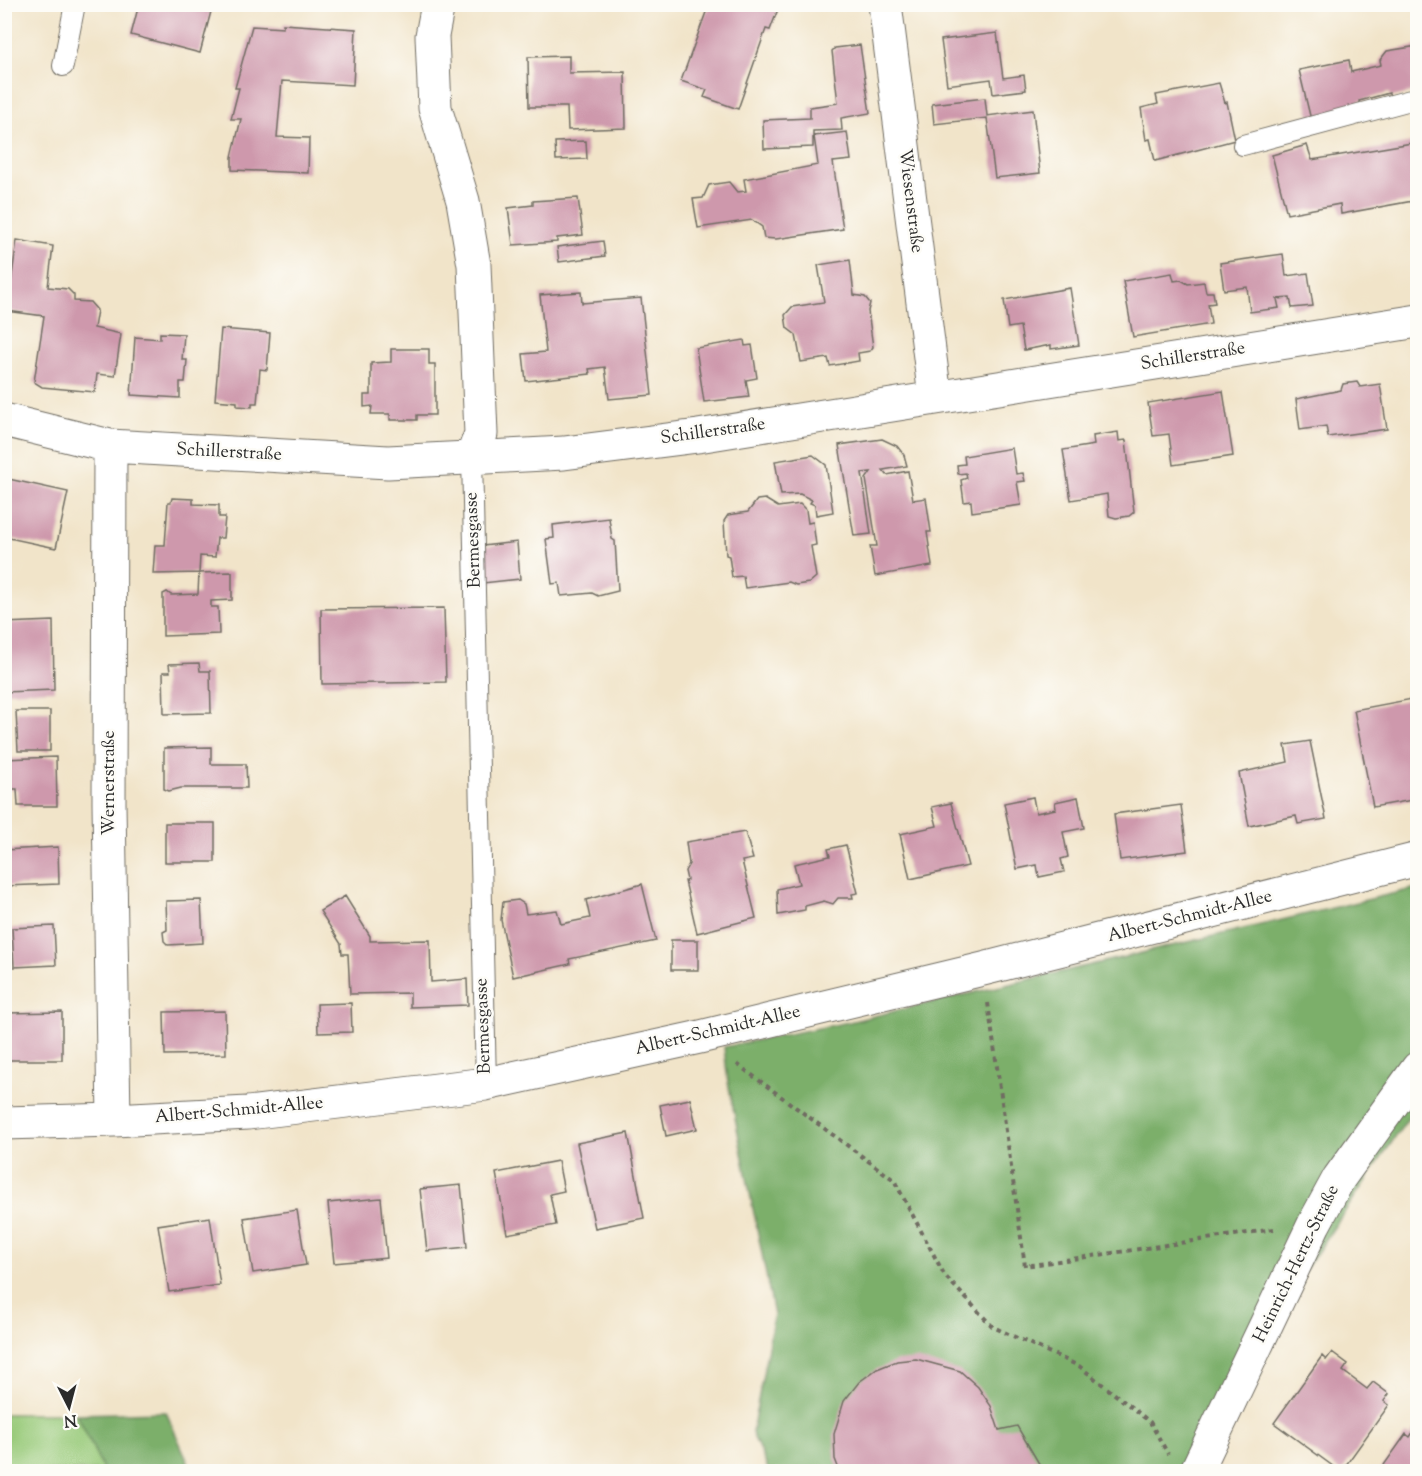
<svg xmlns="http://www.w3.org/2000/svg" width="1422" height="1476" viewBox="0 0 1422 1476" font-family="'Sorts Mill Goudy',serif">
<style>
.green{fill:#9acb7b;stroke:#627b53;stroke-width:1.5}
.forest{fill:#7baf6b;stroke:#536d4b;stroke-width:1.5}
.building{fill:#ce98ac}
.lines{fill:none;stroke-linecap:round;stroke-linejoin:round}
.service-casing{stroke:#706c62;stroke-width:22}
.minor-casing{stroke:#706c62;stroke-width:35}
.path{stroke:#706c62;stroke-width:4;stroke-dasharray:4.5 4.5;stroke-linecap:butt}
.service{stroke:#fff;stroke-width:20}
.minor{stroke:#fff;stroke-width:33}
.labels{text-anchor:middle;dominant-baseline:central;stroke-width:5;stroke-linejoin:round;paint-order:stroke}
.street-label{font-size:18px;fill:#2b2b2b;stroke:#fdfcf7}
</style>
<rect width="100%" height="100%" fill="#fdfcf7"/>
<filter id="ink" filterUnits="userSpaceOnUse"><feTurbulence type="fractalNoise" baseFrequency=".0167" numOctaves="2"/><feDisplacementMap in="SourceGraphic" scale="12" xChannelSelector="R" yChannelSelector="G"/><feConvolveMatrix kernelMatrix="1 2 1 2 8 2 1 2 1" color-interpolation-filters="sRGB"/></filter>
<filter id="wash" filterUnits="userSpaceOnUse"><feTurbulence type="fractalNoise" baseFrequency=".008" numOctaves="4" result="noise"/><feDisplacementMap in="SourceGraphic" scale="24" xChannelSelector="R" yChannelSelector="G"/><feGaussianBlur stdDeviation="1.35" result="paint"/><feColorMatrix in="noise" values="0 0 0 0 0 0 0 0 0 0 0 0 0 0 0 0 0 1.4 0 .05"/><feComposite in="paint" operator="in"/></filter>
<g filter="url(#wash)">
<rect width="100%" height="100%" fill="#f1e4c9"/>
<path class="green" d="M4,1414H77L104,1471H5Z"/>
<path class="forest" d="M1417,888V1105L1305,1270L1193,1471H769L752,1433L774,1315L728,1082L724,1047L849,1022Z
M166,1412L192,1471H104L77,1414Z"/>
<g id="blocks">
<path class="building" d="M139,4H213L200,53L131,35Z
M709,4H780L770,30L766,29L738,109L704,97L707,90L681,81Z
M283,24L356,29L353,85L282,81L277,137L309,138L308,173L232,170V157L241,119H231L239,88H235L252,26L283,28Z
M997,33L1003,78L1024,75L1026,90L993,94L991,79L947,85L941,40Z
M860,45L870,113L841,118L842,130L813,131V147L764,149L763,120L810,118V107L838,103L832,51L835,48Z
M1418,46V91L1390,98L1389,93L1359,101L1361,106L1311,120L1299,70L1349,60L1351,72L1381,65L1380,60L1387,51Z
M569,56V73L625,72L626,128L568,130L567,107H529L528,57Z
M1219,83L1225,103L1227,102L1235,140L1155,161L1150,139L1146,140L1141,108L1158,104L1156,95Z
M985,98L987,116L1033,110L1040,173L995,178L987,118L934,124L932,104Z
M847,132L851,160L833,162L843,229L776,239L764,238L762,227L752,220L698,228L693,199L703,198L709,185L729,182L737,192L746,191L744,179L818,165L814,136Z
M586,141L587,159L556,160L555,142Z
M1418,142V200L1341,214L1340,204L1287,214L1272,155L1307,145L1312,160Z
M578,198L583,235L557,238V242L513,245L508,208L533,205V201Z
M17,240L53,246L48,287L68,289L74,295V301L90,302L97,310L94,328L121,334L115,376L97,374L95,392L42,387L34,382L44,316L7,311Z
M603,241L605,256L559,262L557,247Z
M1283,254L1286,276L1308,273L1313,306L1292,308L1290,298L1277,299L1279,308L1250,312L1247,287L1224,290L1220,263Z
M850,260L854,295L865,297L870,303L868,311L873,347L870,351L858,353L859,361L830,366L828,358L801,362L796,335L787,328L785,315L792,307L824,302L818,265Z
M1172,273L1174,281L1181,280L1188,284L1204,282L1206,292H1213L1215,303L1208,304L1211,324L1133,337L1123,281Z
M1070,288L1079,345L1051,349V345L1024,350L1020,326L1008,328L1004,300Z
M581,292L582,303L641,298L652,395L609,399L605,367L589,369L590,374L526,381L523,354L546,352L540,295Z
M221,329L270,333L267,370L260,369L257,403H252V407L237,406V402L215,400Z
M160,333L184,334L182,360H187L185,382H180V398L131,395L135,337L160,339Z
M744,340L745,346L752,345L757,378L746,380L749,397L704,402L696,348Z
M391,349H429V364H435V415H417V420H390V414H371L372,406L364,407V395H371V363L391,362Z
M1357,382L1360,387L1380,384L1387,429L1328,437L1326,426L1300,430L1296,399L1341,390L1343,384Z
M1223,391L1233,456L1173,465L1169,434L1153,436L1148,403Z
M1118,432L1119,441L1126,440L1134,512L1129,516L1116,518L1109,516L1107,494L1071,500L1063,450L1094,445L1093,436Z
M882,439L897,446L904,455L907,466L883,470L887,475L908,471L913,500L926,498L931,532H927L932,566L875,576L870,546H877L866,479L871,472L862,473L871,534L854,536L839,445Z
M1012,448L1016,474L1023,473L1025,481L1017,482L1021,505L972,512L971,501L964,502L961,480L967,478L966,473L958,474L957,465L965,464L964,456Z
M813,455L826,465L833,512L816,515L815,505L810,503L812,500L800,494L781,495L775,461Z
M4,478L68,492L56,548L4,537Z
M172,498L193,499V504L219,505V517H225L223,538H217L215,557L200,556L199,573L153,574L155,545H165L168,502H171Z
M765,499L778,507L800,504L806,510L808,523L813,522L816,545L811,546L816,577L809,583L796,585L789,582L745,588L743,576L732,577L729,556L726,555L724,521L728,515L748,512L757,500Z
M609,518L612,539L615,541L618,591L598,596L592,593L561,596L559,583L552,584L546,539L554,538L553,525Z
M517,542L520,579L483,583V546Z
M232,572V600L211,601V607H218L219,634L163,636V594L167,592L171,595L198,594L199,573Z
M444,608L446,682L322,684L321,609Z
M53,621L54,690L4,692V623Z
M199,663L200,671H210L211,713L164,714L163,672H170L169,664Z
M1412,699L1418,726V799L1373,807L1354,710Z
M16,711H50V751H18Z
M1310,741L1326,819L1298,824L1296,816L1249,826L1239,773L1288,762L1285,745Z
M211,747V764H246L247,788H181L169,791L164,789V748Z
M56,757L57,806H18L17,789H4V759Z
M1033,797L1036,813L1056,809L1055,802L1078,797L1084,828L1063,832L1068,857L1061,859L1064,872L1039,877L1037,865L1017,869L1004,803Z
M951,803L968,866L910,879L900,834L937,826L932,807Z
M1181,805L1187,851L1120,860L1114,814Z
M165,823H215V862H165Z
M745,832L753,859L742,861L756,918L697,933L685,881L687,880L685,871L689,864L686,842Z
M846,845L858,893L852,894L853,898H838L833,904L824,901L805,906V910L778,915L777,889L799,884L794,864L830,856L828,849Z
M58,847L59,884L4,886V850Z
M642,884L656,941L569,959L570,964L513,977L501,920L503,902L518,900L524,904L526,914L557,910L561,924L590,918L586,900Z
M345,896L370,936V941L430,940L431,982L467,979L468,1005L410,1007V993L350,994L348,954H342L341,944L320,911Z
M201,900L203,943L168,945L164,941L163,932L167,930L166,901Z
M54,926L56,965L14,967L12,928Z
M671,940H698V970H671Z
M351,1003L352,1032L318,1033L317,1004Z
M225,1011L226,1054L165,1055L164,1012Z
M62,1012V1060H5V1013Z
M690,1099L697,1129L666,1136L660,1105Z
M628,1133L644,1218L595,1228L577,1143Z
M558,1161L564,1191L550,1194L556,1225L507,1234L496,1173Z
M461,1185L467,1247L427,1251L420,1189Z
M381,1198L387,1258L334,1263L328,1203Z
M297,1210L306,1265L253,1273L244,1218Z
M210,1217L220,1285L169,1292L158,1225Z
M1332,1352L1348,1364L1343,1371L1367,1389L1373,1382L1389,1394L1384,1401L1389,1405L1341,1472L1274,1423L1322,1356L1326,1360Z
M916,1359L960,1371L978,1387L991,1406L999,1430L1017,1426L1044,1472H840L835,1459L834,1434L844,1401L859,1382L877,1369L897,1361Z
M1415,1429L1418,1472H1379L1406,1434L1410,1437Z"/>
</g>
</g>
<g filter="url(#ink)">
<use href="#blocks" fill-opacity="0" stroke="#706c62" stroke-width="1.5"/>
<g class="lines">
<g class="service-casing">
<path id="service" d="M63,66L75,4
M1243,145L1418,98
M472,457L486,1084"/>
</g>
<g class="minor-casing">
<path id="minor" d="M438,4L432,36L435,108L463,201L474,265L481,434L472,457
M885,4L935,397
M4,420L110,446L388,462L564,453L698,436L1418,321
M110,446L109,803L114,1120
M4,1123L114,1120L248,1113L486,1084L700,1037L983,969L1418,859
M1196,1472L1314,1224L1339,1178L1418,1068"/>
</g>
<path class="path" d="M988,1003L1025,1266L1274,1229
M737,1064L894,1180L945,1276L993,1327L1079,1366L1150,1422L1168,1454
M1237,1465L1246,1472"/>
<use href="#service" class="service"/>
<use href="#minor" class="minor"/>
</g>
</g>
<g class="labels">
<g class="street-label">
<text transform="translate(910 201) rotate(83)">Wiesenstraße</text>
<text transform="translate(1193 357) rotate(-9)">Schillerstraße</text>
<text transform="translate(713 432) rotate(-8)">Schillerstraße</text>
<text transform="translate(229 453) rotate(3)">Schillerstraße</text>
<text transform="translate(474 540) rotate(-92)">Bermesgasse</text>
<text transform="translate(110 783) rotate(-90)">Wernerstraße</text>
<text transform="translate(1190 917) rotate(-14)">Albert-Schmidt-Allee</text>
<text transform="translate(484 1026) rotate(-92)">Bermesgasse</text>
<text transform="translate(718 1031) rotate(-13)">Albert-Schmidt-Allee</text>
<text transform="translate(239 1111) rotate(-5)">Albert-Schmidt-Allee</text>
<text transform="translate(1297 1264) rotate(-64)">Heinrich-Hertz-Straße</text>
</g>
</g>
<rect width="1422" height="1476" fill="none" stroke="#fdfcf7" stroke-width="24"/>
<g transform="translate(69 1407) rotate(174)" stroke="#fdfcf7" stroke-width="4.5" paint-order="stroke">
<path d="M0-4.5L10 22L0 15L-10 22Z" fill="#2b2b2b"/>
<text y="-9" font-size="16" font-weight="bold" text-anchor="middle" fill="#2b2b2b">N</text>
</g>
</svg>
